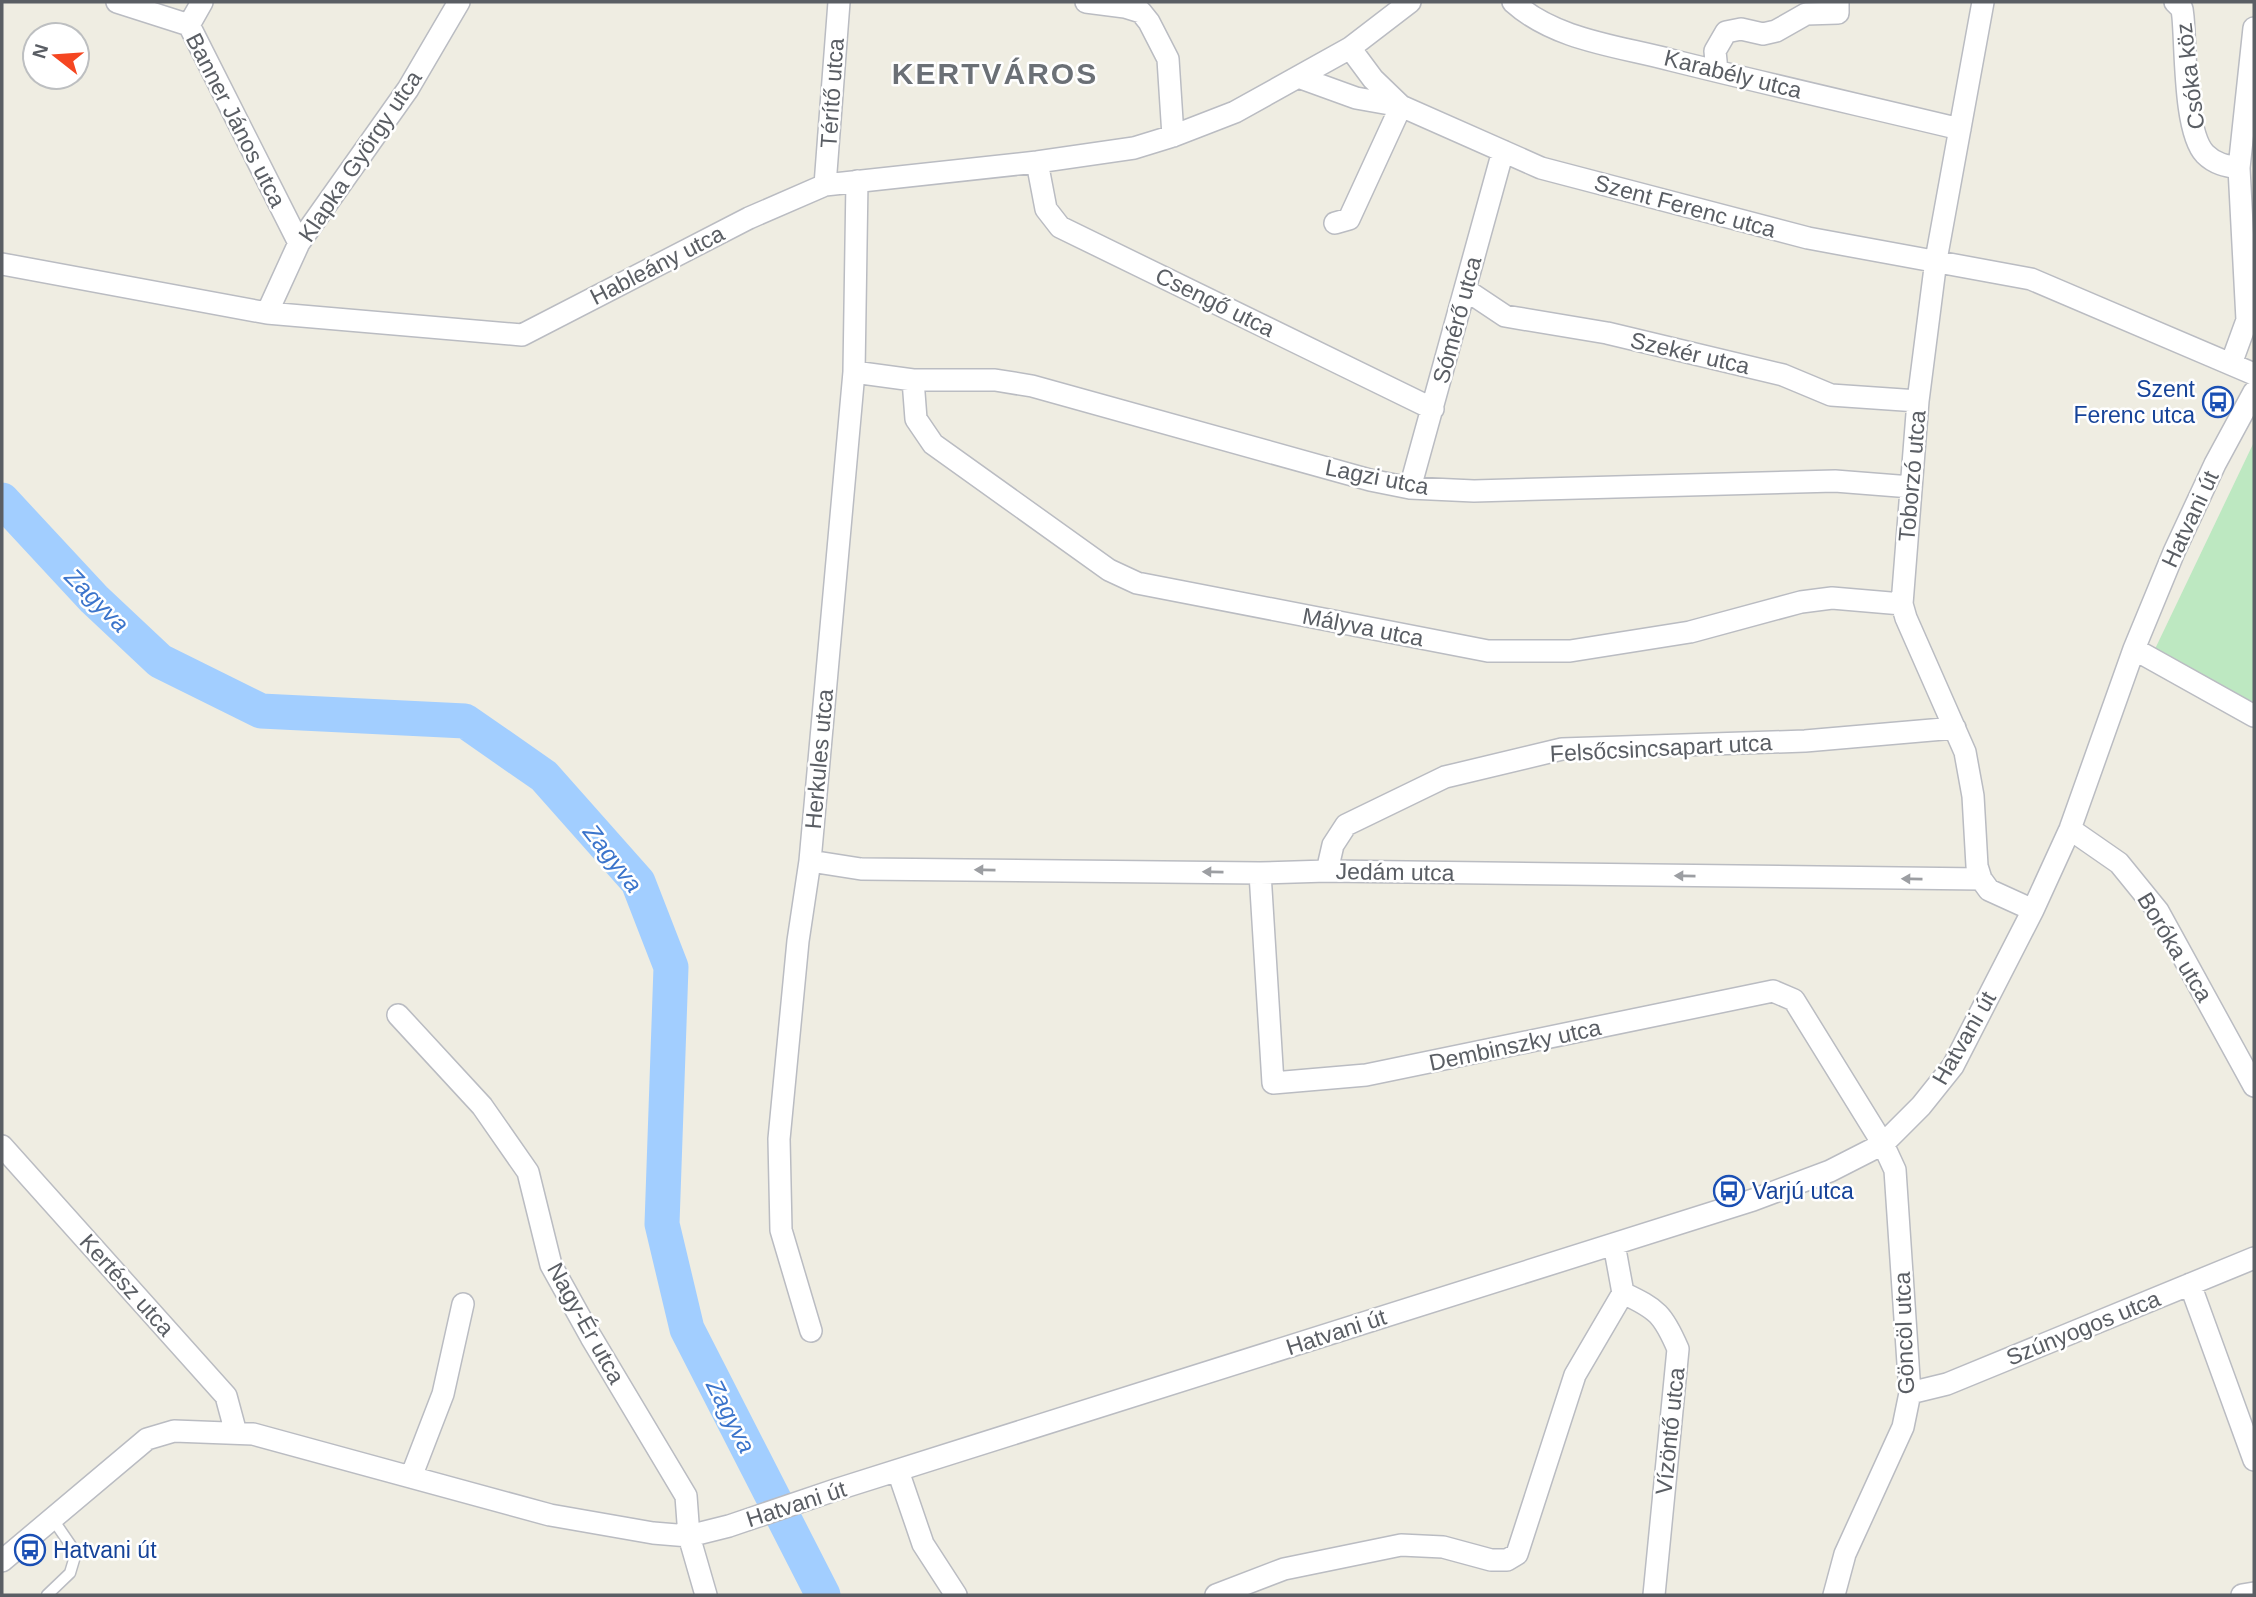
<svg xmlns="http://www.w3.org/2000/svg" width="2256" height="1597" viewBox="0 0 2256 1597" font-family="Helvetica,sans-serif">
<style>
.green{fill:#bde8c1}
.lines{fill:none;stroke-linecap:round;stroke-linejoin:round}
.river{stroke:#a2ceff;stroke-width:35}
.service-casing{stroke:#babcc2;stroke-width:13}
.minor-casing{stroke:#babcc2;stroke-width:24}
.service{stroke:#fff;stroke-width:10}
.minor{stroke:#fff;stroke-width:21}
.oneway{fill:#9c9ea2}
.labels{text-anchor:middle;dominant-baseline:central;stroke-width:5;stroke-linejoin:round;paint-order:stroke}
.street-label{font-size:23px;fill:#5a5e64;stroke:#fff}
.transit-label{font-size:23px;fill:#164399;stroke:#fff;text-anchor:start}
.water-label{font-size:24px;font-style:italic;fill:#3b74cb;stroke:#fff}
.district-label{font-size:30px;font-weight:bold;letter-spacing:2px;fill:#6b7076;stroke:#fff}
</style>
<rect width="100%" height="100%" fill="#efede2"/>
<path class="green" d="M2254,442V705L2155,649Z"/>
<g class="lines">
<path class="river" d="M2,500L94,599L160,661L261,711L465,721L544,776L638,882L671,967L662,1224L687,1329L823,1595"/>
<g class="service-casing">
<path id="service" d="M47,1595L70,1573L76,1553L52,1518"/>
</g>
<g class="minor-casing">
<path id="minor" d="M117,2L189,25L299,243
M1086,2L1125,7L1141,12L1149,22L1168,59L1173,136
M1513,2C1555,40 1618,46 1671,60C1767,84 1864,106 1960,129
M1983,2L1936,260L1918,401L1902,604L1906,618L1965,752L1973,796L1977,866L1981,879L1989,890L2033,910
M2175,2L2182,9L2183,17C2186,49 2184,132 2205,154C2215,164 2226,166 2239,168
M189,25L202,2
M1350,48L1373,79L1401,106L1541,168L1808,238L2031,279L2254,374
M1717,71L1715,51L1726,32L1741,29L1763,34L1776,31L1806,14L1838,13V2
M1298,77L1356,98L1401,106L1349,219L1335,223
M1037,162L1046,209L1060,227L1433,409
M825,185L839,2
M2,264L267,313L522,335L749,218L825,185L1037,162L1134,148L1173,136L1235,112L1350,48L1410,2
M1466,290L1505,316L1607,333L1783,375L1831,395L1918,401
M267,313L299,243L408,89L459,2
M2231,364L2247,320L2239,168L2254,28
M854,372L913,380H995L1032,386L1370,480L1410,488L1474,491L1835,481L1911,487
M913,380L916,419L933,444L1109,570L1137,583L1488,651H1570L1690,632L1801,602L1832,598L1902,604
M1410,488L1503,151
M2134,649L2254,716
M2070,829L2119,863L2158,911L2254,1086
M810,861L861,869L1260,873L1327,871L1981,879
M1327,871L1333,845L1346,825L1445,777L1562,749L1805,741L1955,728
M1260,873L1273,1083L1366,1075L1773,991L1794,1000L1883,1144L1895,1170L1910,1393L1903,1427L1845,1554L1834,1595
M398,1015L482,1106L528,1172L551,1265L591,1337L686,1496L689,1536L706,1595
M2,1146L226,1396L236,1433
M2190,1284L2254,1460
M1623,1293C1657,1309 1663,1314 1678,1349L1654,1595
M811,1331L781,1230L779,1139L798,941L810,861L854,372L857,181
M1910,1393L1947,1384L2254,1258
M898,1471L923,1544L956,1595
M411,1477L443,1394L463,1304
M2,1561L147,1439L174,1431L253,1434L550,1515L653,1533L689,1536L729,1526L835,1490L1753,1200L1830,1171L1883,1144L1921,1106L1953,1066L2033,910L2070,829L2134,649L2174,552L2215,464L2254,392
M1216,1595L1284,1569L1401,1545L1443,1547L1491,1560H1507L1517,1554L1575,1375L1623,1293L1614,1244
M2242,1595L2254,1593"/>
</g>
<use href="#service" class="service"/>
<use href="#minor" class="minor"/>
</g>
<defs><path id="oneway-solid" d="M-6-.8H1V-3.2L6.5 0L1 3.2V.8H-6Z" transform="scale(1.75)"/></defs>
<g class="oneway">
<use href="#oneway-solid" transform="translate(985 870) rotate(-179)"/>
<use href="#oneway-solid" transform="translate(1213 872) rotate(-179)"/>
<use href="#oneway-solid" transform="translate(1685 876) rotate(-179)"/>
<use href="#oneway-solid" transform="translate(1912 879) rotate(-179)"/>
</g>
<defs>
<g id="bus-ring" transform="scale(1.575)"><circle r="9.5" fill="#fff" stroke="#1a4fb4" stroke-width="1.5"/><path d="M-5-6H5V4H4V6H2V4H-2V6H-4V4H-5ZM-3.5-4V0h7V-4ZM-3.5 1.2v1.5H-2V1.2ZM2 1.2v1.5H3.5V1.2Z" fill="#1a4fb4"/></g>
</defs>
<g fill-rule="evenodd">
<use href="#bus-ring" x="2218" y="402"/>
<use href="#bus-ring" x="1729" y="1191"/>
<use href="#bus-ring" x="30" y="1550"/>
</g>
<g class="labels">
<g class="street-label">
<text transform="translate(1733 74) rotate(14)">Karabély utca</text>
<text transform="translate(2190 76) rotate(-97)">Csóka köz</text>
<text transform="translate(832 93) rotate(-86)">Térítő utca</text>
<text transform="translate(236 120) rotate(63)">Banner János utca</text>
<text transform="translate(360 156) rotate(-56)">Klapka György utca</text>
<text transform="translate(1685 206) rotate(15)">Szent Ferenc utca</text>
<text transform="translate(657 265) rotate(-27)">Hableány utca</text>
<text transform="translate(1215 302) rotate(26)">Csengő utca</text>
<text transform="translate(1457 320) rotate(-75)">Sómérő utca</text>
<text transform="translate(1690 353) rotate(13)">Szekér utca</text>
<text transform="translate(1912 476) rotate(-85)">Toborzó utca</text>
<text transform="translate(1377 477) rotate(11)">Lagzi utca</text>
<text transform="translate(2190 519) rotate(-65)">Hatvani út</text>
<text transform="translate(1363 627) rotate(11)">Mályva utca</text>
<text transform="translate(1661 748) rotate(-3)">Felsőcsincsapart utca</text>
<text transform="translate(819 759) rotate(-85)">Herkules utca</text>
<text transform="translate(1395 872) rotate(1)">Jedám utca</text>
<text transform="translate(2175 947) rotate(59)">Boróka utca</text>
<text transform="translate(1964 1038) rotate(-60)">Hatvani út</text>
<text transform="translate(1515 1045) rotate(-12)">Dembinszky utca</text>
<text transform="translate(127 1285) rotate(48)">Kertész utca</text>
<text transform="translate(586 1323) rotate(61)">Nagy-Ér utca</text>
<text transform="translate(2083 1328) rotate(-22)">Szúnyogos utca</text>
<text transform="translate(1336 1332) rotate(-18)">Hatvani út</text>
<text transform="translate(1904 1333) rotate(-92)">Göncöl utca</text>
<text transform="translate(1670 1431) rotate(-84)">Vízöntő utca</text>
<text transform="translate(796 1504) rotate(-18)">Hatvani út</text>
</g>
<g class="transit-label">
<text x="2195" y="389" text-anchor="end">Szent<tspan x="2195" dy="26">Ferenc utca</tspan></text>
<text x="1752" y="1191">Varjú utca</text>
<text x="53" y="1550">Hatvani út</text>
</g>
<g class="water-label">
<text transform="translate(97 600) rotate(45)">Zagyva</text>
<text transform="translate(613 858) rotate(52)">Zagyva</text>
<text transform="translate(731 1416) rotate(63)">Zagyva</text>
</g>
<g class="district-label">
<text x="995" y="73">KERTVÁROS</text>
</g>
</g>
<rect width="2256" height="1597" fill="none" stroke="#5a5e64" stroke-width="7"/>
<g transform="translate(56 56) rotate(287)"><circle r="33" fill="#ffffff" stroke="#bdbfc1" stroke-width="2"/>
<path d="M0-5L12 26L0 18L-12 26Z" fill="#f54621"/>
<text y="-10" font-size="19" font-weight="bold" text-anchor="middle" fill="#5a5e64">N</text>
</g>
</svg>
